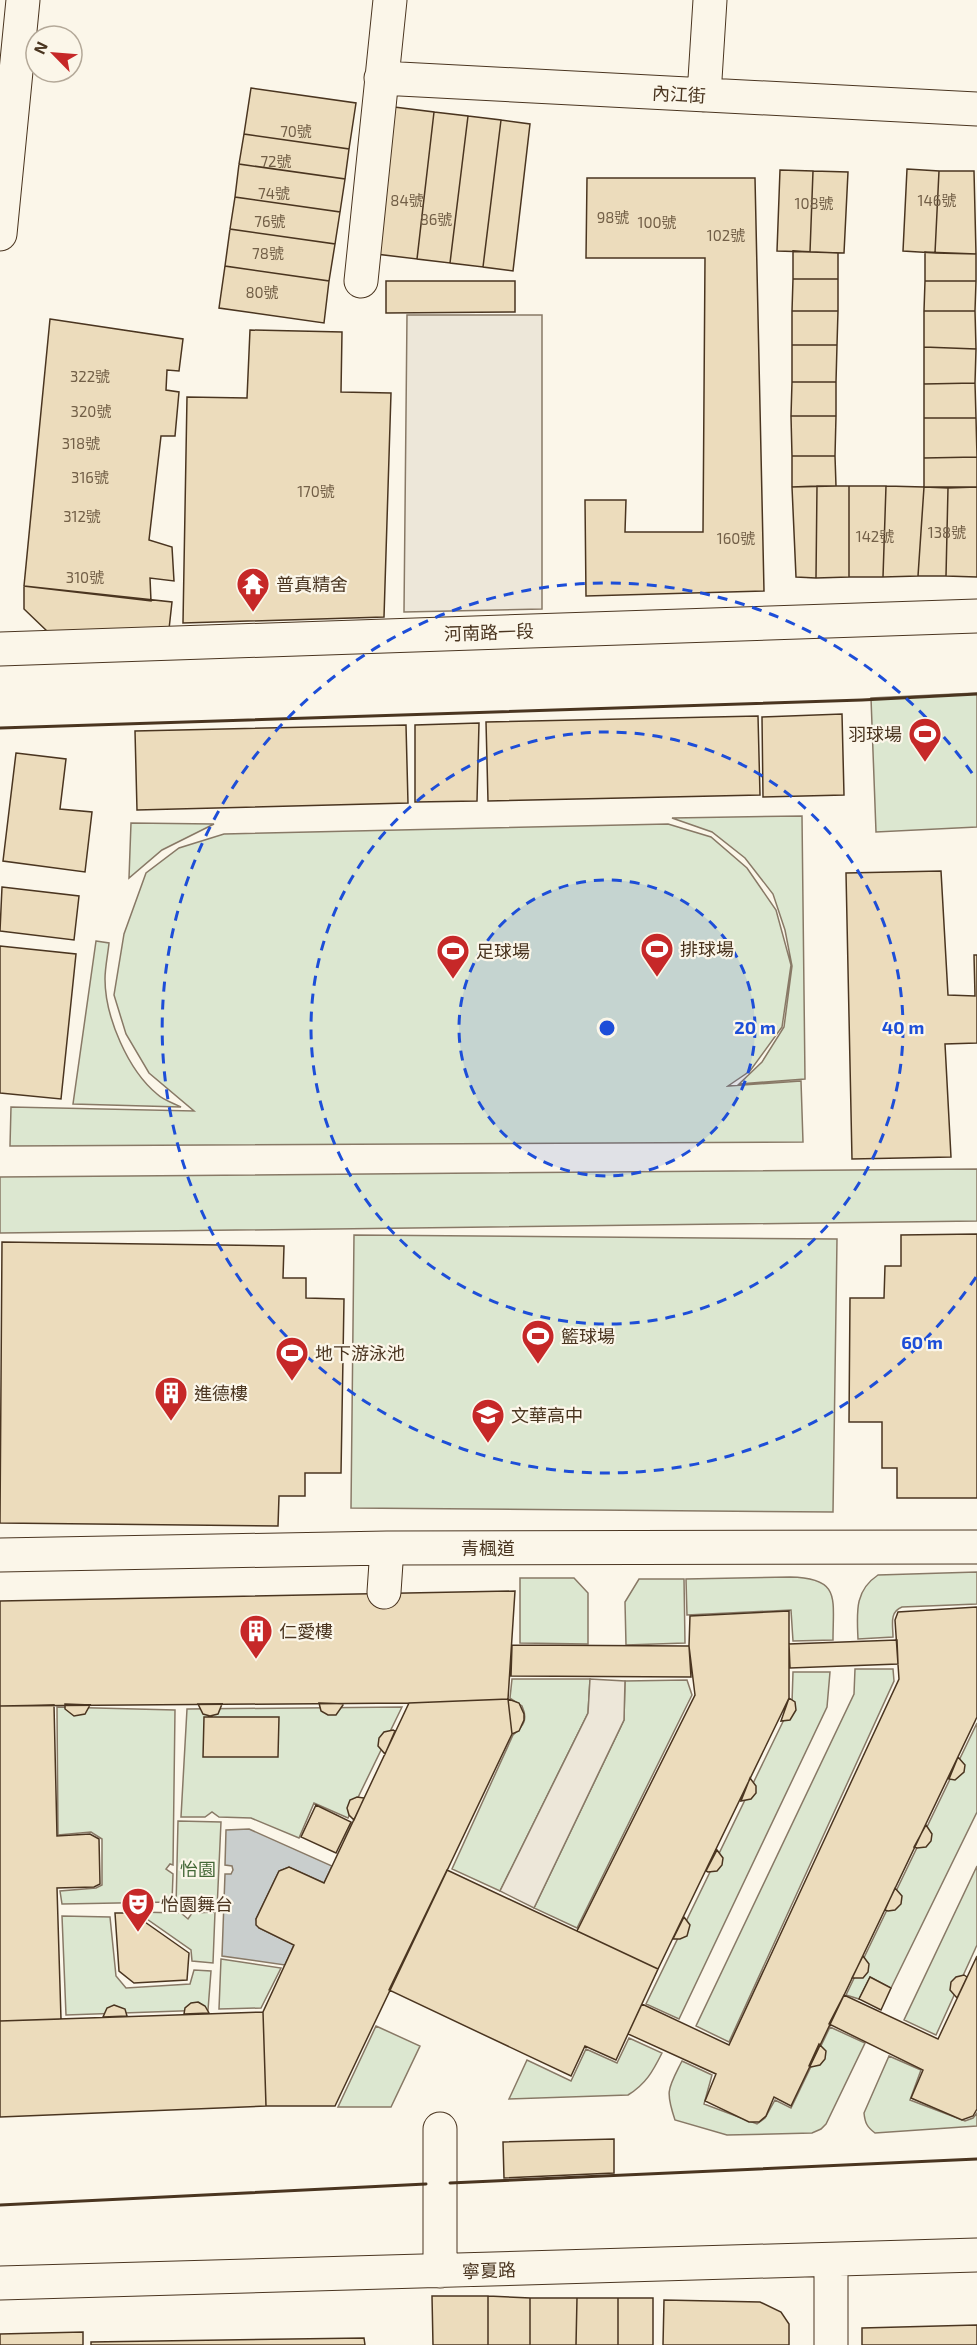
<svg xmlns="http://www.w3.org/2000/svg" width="977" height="2345" viewBox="0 0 977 2345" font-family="'Exo 2','Noto Sans TC',sans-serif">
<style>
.green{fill:#dce7d0;stroke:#887966;stroke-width:1.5}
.parking{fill:#ede7d9;stroke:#887966;stroke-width:1.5}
.water{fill:#c9cecd;stroke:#887966;stroke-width:1.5}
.building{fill:#ecdcbc;stroke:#4a3520;stroke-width:1.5}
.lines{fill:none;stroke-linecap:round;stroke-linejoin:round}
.minor-casing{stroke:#4a3520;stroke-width:35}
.major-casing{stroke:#4a3520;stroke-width:35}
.minor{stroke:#fbf6e9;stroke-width:33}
.major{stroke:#fbf6e9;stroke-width:33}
.wall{stroke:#4a3520;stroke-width:3}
.ring{fill:none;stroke:#1d4ed8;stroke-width:3;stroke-dasharray:10 8}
.labels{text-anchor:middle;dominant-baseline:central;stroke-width:4.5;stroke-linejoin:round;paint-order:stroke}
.number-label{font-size:15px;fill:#725f47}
.street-label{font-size:18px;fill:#4a3520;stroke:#fbf6e9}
.poi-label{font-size:18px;fill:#4a3520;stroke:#fbf6e9;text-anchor:start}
.park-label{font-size:18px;fill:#436837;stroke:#fbf6e9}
.centre{fill:#1d4ed8;stroke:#fbf6e9;stroke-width:3}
.ring-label{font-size:18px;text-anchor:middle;font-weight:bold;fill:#1d4ed8;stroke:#fbf6e9;stroke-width:4.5;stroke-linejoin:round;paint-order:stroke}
</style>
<rect width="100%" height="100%" fill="#fbf6e9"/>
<path class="green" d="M977,693V827L876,832L871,698Z
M802,816L805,1079L739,1084L762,1062L784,1027L792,966L785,930L773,894L745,858L712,832L672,818Z
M131,823L214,824L162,850L129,878Z
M668,824L711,837L747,868L776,910L791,965L782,1027L750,1071L728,1086L801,1081L803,1142L10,1146L11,1107L194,1111L149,1073L126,1034L114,995L124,934L146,873L179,848L224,834Z
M96,941L109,943C108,954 105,967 105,979C105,1017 128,1070 157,1094C163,1100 173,1103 181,1107L73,1104Z
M977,1169V1221L0,1233V1177Z
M354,1235L837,1239L833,1512L351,1508Z
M977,1572V1604L902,1607C889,1612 893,1625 893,1637L858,1639C857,1613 854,1591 878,1575Z
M790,1577C841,1578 833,1598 833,1640L793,1641L791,1610L687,1615L686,1579Z
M520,1578H574L588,1593V1644L520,1643Z
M639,1579H684L685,1643L626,1645L625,1602Z
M855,1669H893L894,1681L729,2042L696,2026L854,1694Z
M793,1672H830L827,1707L679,2019L646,2004L792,1703Z
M512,1679H590L588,1713L500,1891L452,1869L513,1735C524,1726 528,1719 522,1706L510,1698Z
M687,1680L692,1695L577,1928L534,1908L624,1720L625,1681Z
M57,1707L175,1710L173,1865L170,1864L166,1869L173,1874L172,1902L62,1904L60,1891L96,1888L102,1885V1839L91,1832L58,1835Z
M402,1707L348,1818L314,1803L299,1838L251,1818L219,1817L212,1812L205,1817H181L187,1709Z
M977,1723V1812L891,1988L870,1977L859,1999L846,1995Z
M178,1821L221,1822L217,1909L176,1908Z
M977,1866V1945L936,2035L904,2020Z
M137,1912L181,1913L188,1919L192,1913L215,1912L213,1963L192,1961L191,1950Z
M62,1916L110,1917L116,1976L126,1988L190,1984L194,1970L211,1971L208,2010L66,2015Z
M221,1959L281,1968L261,2008L219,2009Z
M376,2026L420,2046L391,2107H338Z
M830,2027L865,2043L826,2124L821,2129L812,2133L727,2135L675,2120C665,2090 668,2089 682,2061L712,2075L704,2104L757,2124L765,2118L775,2100L791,2108Z
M629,2038L662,2053C653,2071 646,2084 628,2095L509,2099L527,2060L571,2081L586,2049L617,2063Z
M889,2056L921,2070L910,2100L965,2121L973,2118L977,2113V2126L875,2133C867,2127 865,2123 864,2113Z"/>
<path class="parking" d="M407,315H542V609L404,612Z
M590,1679L625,1681L624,1720L534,1908L500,1891L588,1713Z"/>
<path class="water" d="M249,1829L332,1866L324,1883L289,1867L279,1871L256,1919L259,1928L294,1945L285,1965L222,1956L225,1874H231L233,1870L232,1866L225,1865L226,1830Z"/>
<path class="building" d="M251,88L356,103L349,149L244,134Z
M394,107L434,112L417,259L376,254Z
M434,112L468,116L450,263L417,259Z
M468,116L501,120L483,267L450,263Z
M501,120L530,124L513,271L483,267Z
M244,134L349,149L345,179L239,164Z
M239,164L345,179L340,212L235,197Z
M907,169L939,171L935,253L903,251Z
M780,170L813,171L810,252L777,251Z
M813,171L848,172L844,253L810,252Z
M939,171H974L976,254L935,253Z
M587,178H755L764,591L586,596L585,500H626L625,532H703L705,258H586Z
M235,197L340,212L335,244L230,229Z
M230,229L335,244L329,281L225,266Z
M793,251L838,253V279H793Z
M925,252L976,254V281H925Z
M225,266L329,281L324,323L219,308Z
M793,279H838V311H792Z
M386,281H515V312L386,313Z
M925,281H976L975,311H924Z
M792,311H838L837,345H792Z
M924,311H975L976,349L924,347Z
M50,319L183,339L179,371L167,370L166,390L179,392L175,436H161L149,540L172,547L174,581L150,578L151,601L24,586Z
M250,330L342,332L341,392L391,393L384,617L183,623L187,397L247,398Z
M792,345H837L836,382H792Z
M924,347L976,349L975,383L924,384Z
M792,382H836V416H791Z
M975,383L976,418H924V384Z
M791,416H836L835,456H792Z
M924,418H976L977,457L924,458Z
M792,456H835L836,486L792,487Z
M977,457V487H924V458Z
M817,486L816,578L796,577L792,487Z
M817,486H849V577L816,578Z
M849,486H886L883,577H849Z
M886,486L924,487L918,576L883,577Z
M924,487L948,488L946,576H918Z
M977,487V577L946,576L948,488Z
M24,586L172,602L169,629L48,632L24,609Z
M842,714L844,795L763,797L762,717Z
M758,716L760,795L488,801L486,722Z
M479,723L477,801L415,802V725Z
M406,725L408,803L137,810L135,731Z
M16,753L66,759L60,809L92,812L85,872L3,861Z
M941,871L948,995L975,996L974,955H977V1043L945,1044L951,1157L852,1159L846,873Z
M2,887L79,896L74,940L0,931Z
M0,946L76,954L61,1099L0,1093Z
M977,1234V1498H897V1468H882V1422H849L850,1298H884L885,1266H901V1235Z
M2,1242L284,1246L283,1278H306V1298L344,1299L341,1473H305V1496H279L278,1526L0,1523Z
M515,1591L508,1699L409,1703L0,1706V1601Z
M977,1607V1717L791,2106L774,2097L766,2116L759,2122H749L705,2101L716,2074L628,2034L642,2004L729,2045L899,1679L895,1620L898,1612Z
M789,1611V1698L658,1969L577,1931L695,1695L689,1646L690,1616Z
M897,1640L898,1664L790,1668L789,1644Z
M512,1645L689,1646L691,1677L511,1676Z
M789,1698L795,1702L796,1710L790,1720L781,1721Z
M508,1699L512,1734L335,2106H266L263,2012L294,1945L259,1928L256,1925V1919L279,1871L289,1867L324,1883L409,1703Z
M508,1699L519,1703L524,1714V1720L519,1731L512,1734Z
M319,1703L343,1704V1705L336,1715H328L321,1711Z
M65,1704L90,1705L85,1714L74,1716L65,1709Z
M198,1704H222L218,1714L210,1716L203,1714Z
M54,1705L57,1836L90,1834L99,1839L100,1884L94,1887L57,1888L61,2019L0,2021V1706Z
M204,1717H279L278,1757H203Z
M393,1730L395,1731L385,1754L378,1746L379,1738L384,1732Z
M958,1757L965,1765L964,1772L955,1780L949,1779Z
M750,1778L756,1786V1793L751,1799L741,1801Z
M357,1797L364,1798L354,1820L349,1815L347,1808L350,1800Z
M316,1805L351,1822L336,1853L301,1837Z
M926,1825L932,1834L931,1841L926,1847L917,1848L914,1847Z
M717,1850L723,1858L722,1865L717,1871L708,1872L706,1871Z
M447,1870L658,1969L616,2060L585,2046L571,2076L389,1990Z
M895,1888L902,1896L901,1904L895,1910L888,1911L885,1910Z
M115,1913H132L189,1953L187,1980L134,1983L119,1971Z
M684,1917L690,1925L687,1936L680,1939H673Z
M863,1956L869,1964L868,1972L863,1978H852Z
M977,1956V2109L973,2116L962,2120L911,2098L923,2070L829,2024L844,1995L938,2039Z
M964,1975L967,1977L957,1998L950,1990L951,1982L956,1977Z
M870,1977L891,1988L881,2010L859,1999Z
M198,2002L205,2006L209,2013L184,2014L185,2008L191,2003Z
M114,2005L125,2009L127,2016L103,2017L107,2008Z
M263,2012L266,2106L0,2117V2021Z
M819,2044L826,2051L825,2059L820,2065L811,2067L809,2066Z
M614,2139V2173L504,2178L503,2142Z
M432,2296H488V2345H433Z
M488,2296L530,2298V2345H488Z
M530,2298H577L576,2345H530Z
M577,2298H618V2345H576Z
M618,2298H653V2345H618Z
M664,2300L760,2302L781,2312L789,2324V2345H663Z
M977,2325V2345H862V2328Z
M83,2332V2345H0V2334Z
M364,2338L365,2345H91V2342Z"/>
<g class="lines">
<g class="minor-casing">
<path id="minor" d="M381,78L977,109
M704,95L710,0
M361,281L390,0
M0,649L977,616
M0,1555L387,1548L977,1547
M384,1592L387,1548
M440,2271V2129
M0,2283L977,2255
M831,2345V2260"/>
</g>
<g class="major-casing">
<path id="major" d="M0,234L23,0"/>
</g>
<use href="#minor" class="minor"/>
<use href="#major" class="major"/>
<path class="wall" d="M0,728L862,700L977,694
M450,2183L977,2159
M0,2205L426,2184"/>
</g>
<circle cx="607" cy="1028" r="148" fill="#1d4ed8" fill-opacity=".12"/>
<g class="ring">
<circle cx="607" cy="1028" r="148"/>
<circle cx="607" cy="1028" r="296"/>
<path d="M976 1277A445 445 0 1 1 976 779"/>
</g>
<defs>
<g id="temple-pin" transform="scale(1.725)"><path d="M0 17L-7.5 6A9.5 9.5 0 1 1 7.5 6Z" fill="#c62828" stroke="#fbf6e9"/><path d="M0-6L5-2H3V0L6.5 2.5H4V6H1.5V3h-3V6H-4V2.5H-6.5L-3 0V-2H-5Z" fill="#fff"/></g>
<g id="stadium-pin" transform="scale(1.725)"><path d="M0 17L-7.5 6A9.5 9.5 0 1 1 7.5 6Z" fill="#c62828" stroke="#fbf6e9"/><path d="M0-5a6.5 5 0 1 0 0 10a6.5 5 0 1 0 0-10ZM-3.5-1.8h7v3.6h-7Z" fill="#fff"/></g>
<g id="building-pin" transform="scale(1.725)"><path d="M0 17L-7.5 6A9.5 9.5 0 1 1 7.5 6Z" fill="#c62828" stroke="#fbf6e9"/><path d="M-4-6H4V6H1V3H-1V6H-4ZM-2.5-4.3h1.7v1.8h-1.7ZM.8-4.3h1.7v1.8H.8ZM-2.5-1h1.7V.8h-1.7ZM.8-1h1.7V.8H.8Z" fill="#fff"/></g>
<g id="school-pin" transform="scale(1.725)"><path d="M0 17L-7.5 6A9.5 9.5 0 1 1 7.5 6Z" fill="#c62828" stroke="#fbf6e9"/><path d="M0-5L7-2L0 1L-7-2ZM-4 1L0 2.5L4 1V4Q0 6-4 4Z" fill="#fff"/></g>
<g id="theatre-pin" transform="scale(1.725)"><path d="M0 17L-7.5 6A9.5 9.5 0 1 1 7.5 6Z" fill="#c62828" stroke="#fbf6e9"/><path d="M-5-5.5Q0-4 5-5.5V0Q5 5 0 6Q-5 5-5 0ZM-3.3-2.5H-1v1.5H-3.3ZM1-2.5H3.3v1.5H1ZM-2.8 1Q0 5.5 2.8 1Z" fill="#fff"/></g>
</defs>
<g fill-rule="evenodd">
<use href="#temple-pin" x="253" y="584"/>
<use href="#stadium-pin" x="925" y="734"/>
<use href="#stadium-pin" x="657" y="949"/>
<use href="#stadium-pin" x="453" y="951"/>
<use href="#stadium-pin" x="538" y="1336"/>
<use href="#stadium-pin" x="292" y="1353"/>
<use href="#building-pin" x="171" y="1393"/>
<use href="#school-pin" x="488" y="1415"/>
<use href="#building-pin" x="256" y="1631"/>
<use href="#theatre-pin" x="138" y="1904"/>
</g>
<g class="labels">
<g class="number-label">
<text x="296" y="131">70號</text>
<text x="276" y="161">72號</text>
<text x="274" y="193">74號</text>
<text x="407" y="200">84號</text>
<text x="937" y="200">146號</text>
<text x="814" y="203">108號</text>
<text x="613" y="217">98號</text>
<text x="436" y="219">86號</text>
<text x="270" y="221">76號</text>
<text x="657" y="222">100號</text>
<text x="726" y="235">102號</text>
<text x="268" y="253">78號</text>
<text x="262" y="292">80號</text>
<text x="90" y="376">322號</text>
<text x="91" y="411">320號</text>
<text x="81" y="443">318號</text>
<text x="90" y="477">316號</text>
<text x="316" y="491">170號</text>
<text x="82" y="516">312號</text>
<text x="947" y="532">138號</text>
<text x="875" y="536">142號</text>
<text x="736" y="538">160號</text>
<text x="85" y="577">310號</text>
</g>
<g class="street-label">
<text transform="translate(679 94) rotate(3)">內江街</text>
<text transform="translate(489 632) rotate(-2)">河南路一段</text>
<text x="488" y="1548">青楓道</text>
<text transform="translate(489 2270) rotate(-2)">寧夏路</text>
</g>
<g class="poi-label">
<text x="276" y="584">普真精舍</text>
<text x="902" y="734" text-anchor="end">羽球場</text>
<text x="680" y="949">排球場</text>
<text x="476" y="951">足球場</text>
<text x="561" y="1336">籃球場</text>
<text x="315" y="1353">地下游泳池</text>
<text x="194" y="1393">進德樓</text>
<text x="511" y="1415">文華高中</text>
<text x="279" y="1631">仁愛樓</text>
<text x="161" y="1904">怡園舞台</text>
</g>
<g class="park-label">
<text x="198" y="1869">怡園</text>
</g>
</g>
<circle cx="607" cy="1028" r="9" class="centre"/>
<g class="ring-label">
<text x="755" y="1034">20 m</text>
<text x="903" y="1034">40 m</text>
<text x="922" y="1349">60 m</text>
</g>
<g transform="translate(54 54) rotate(295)"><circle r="28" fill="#fbf6e9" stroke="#b4a999" stroke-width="1.5"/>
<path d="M0-4.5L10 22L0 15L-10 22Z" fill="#c62828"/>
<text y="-9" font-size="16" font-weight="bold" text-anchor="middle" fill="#4a3520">N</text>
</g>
</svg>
